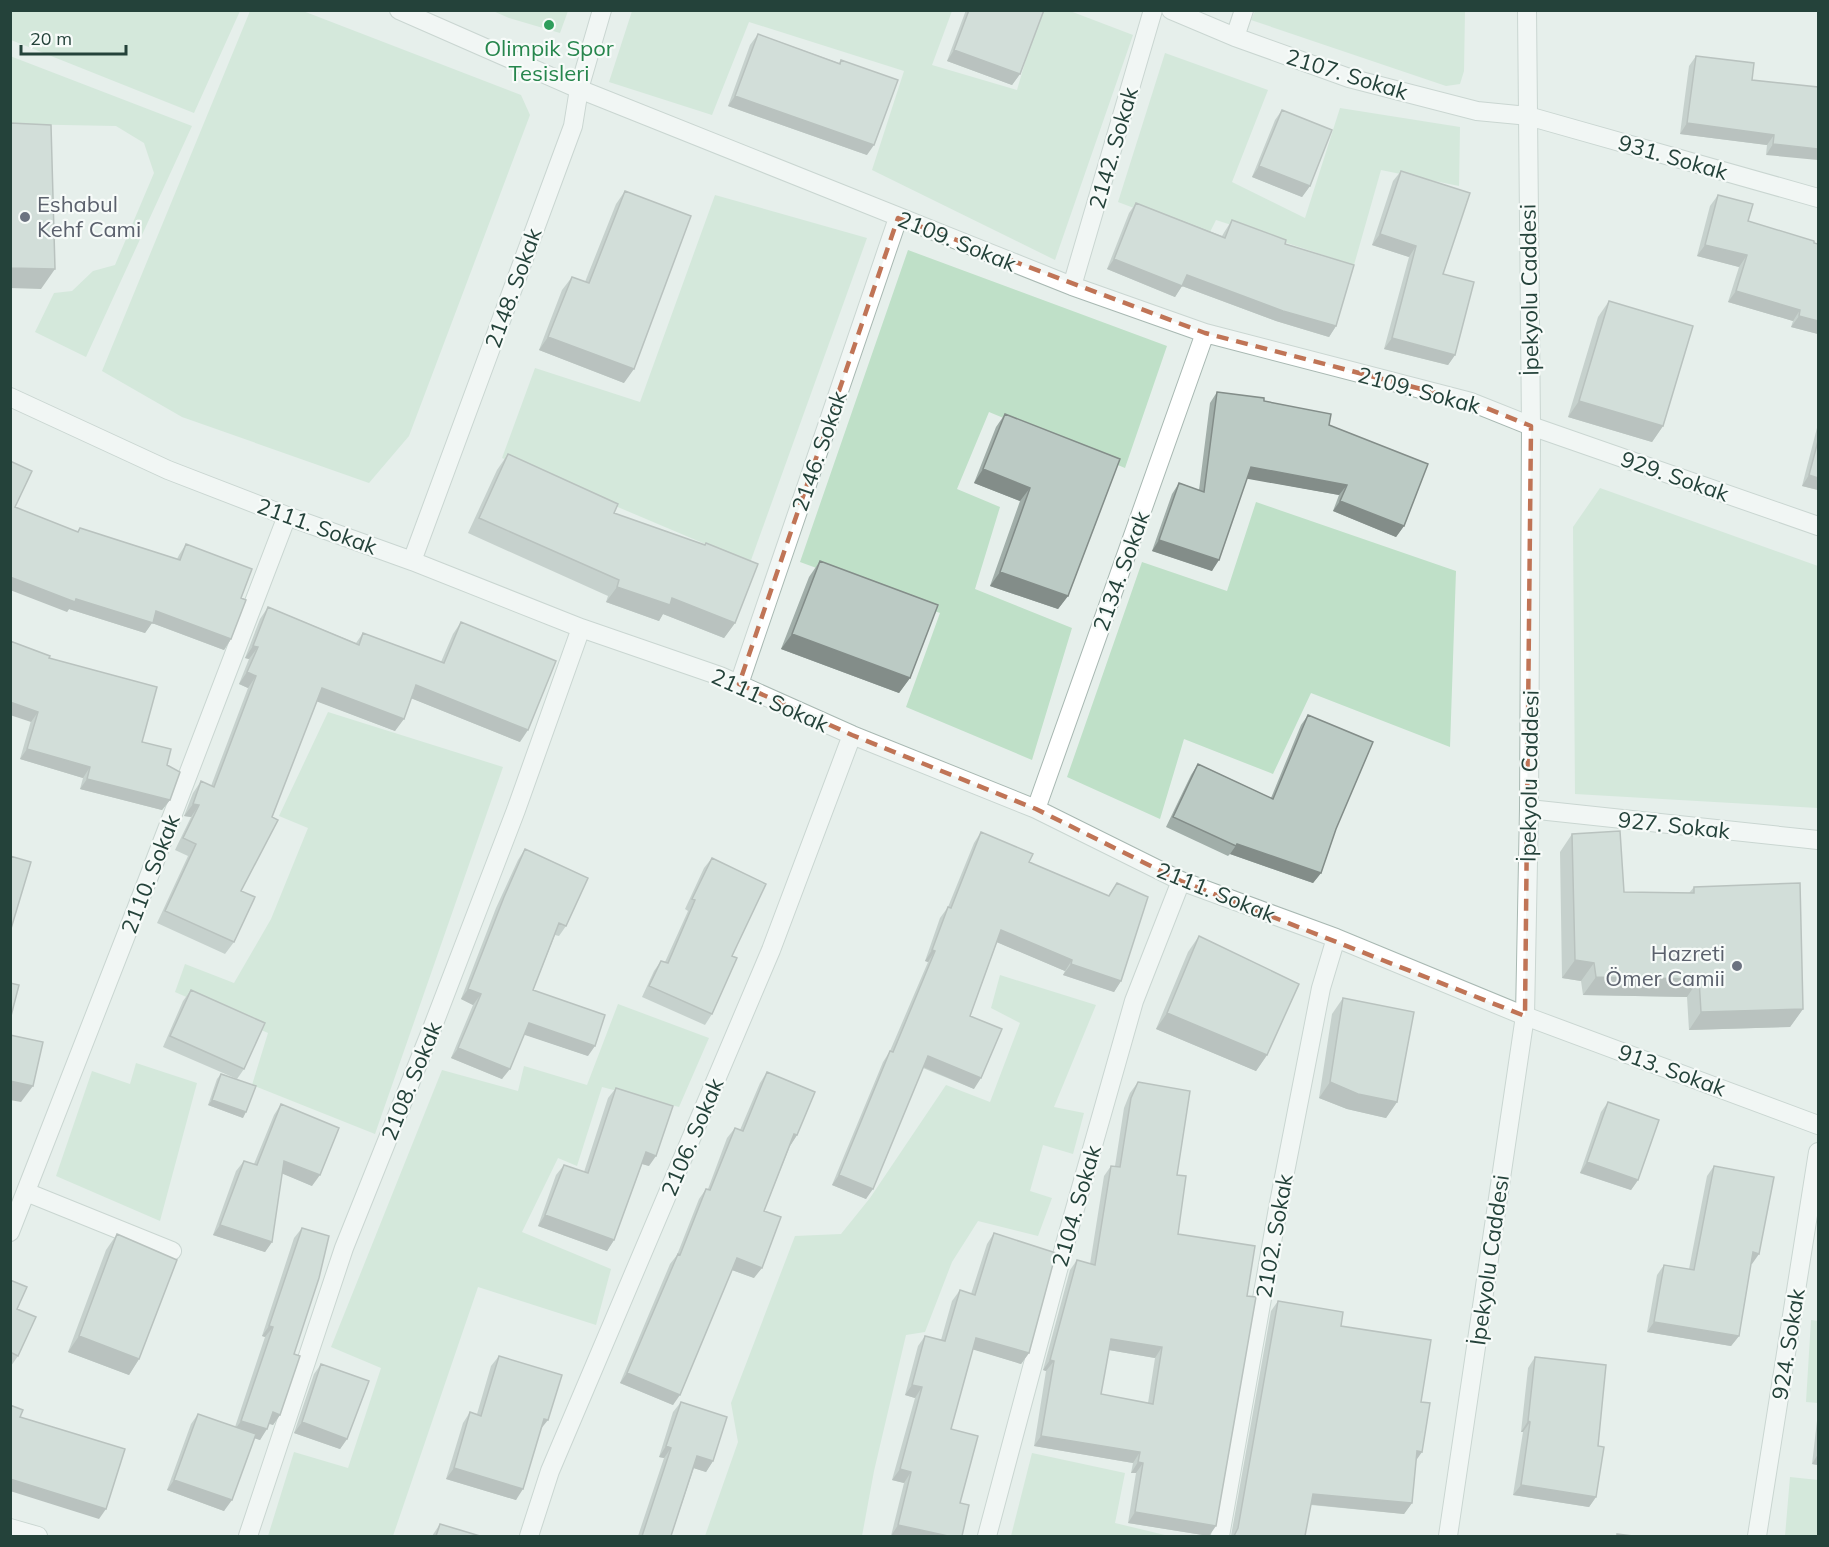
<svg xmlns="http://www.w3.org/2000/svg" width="1829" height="1547" viewBox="0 0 1829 1547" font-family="Mulish,sans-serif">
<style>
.green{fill:#bfe0c8}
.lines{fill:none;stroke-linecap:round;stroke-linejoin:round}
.minor-casing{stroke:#a8b8b2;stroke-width:20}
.tertiary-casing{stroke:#a8b8b2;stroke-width:20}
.minor{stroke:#fff;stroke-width:18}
.tertiary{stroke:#fff;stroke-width:18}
.wall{fill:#a1aea9;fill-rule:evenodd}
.shaded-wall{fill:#838d89}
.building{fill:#bbcac4;stroke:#838d89;stroke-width:1.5;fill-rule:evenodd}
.marked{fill:none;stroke:#c07456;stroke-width:4.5;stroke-dasharray:12 8;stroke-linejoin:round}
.leisure-dot{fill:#2e9e5b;stroke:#f7fbf9;stroke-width:2}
.worship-dot{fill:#6b7280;stroke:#f7fbf9;stroke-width:2}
.labels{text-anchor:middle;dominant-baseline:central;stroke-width:4.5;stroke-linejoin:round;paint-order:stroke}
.leisure-label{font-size:22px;fill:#27864d;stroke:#f7fbf9}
.street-label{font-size:22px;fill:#24423a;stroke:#f7fbf9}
.worship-label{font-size:22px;fill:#5b616d;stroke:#f7fbf9;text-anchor:start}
</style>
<rect width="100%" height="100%" fill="#e6efeb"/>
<path class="green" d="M12,10H240V11L194,113L11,40Z
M250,11H303L521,95L530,115L409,436L369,483L182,417L102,371Z
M493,11H568L560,33L509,18Z
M632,11H952L932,65L1017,90L1040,11H1070L1133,35L1055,260L872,170L904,71L749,22L712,115L609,82Z
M1255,11H1465L1464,71L1460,84L1446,86L1251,20Z
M1165,53L1268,90L1232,182L1305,218L1340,108L1460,127L1459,186L1381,170L1354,265L1216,220L1208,236L1118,202Z
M10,56L192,126L86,357L35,332L54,293L72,291L93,271L115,265L154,173L144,143L116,126L11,124Z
M715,195L867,238L750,563L502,458L535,368L640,402Z
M908,250L1167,346L1125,468L989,412L957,489L1000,507L975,589L1072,628L1032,760L906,707L940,613L800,562Z
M1600,488L1818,566V808L1575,794L1573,527Z
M1256,502L1456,571L1450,747L1311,693L1273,774L1184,739L1160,819L1067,777L1142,562L1227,591Z
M328,712L503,767L375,1134L252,1085L268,1033L175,992L185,964L234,983L271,919L308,828L279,816Z
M1000,975L1096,1005L1054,1107L1084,1113L1073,1154L1043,1145L1030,1191L1052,1198L1038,1236L978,1221L952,1262L925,1332L906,1335L874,1471L862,1536H705L738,1442L731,1403L795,1236L841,1234L870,1198L946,1085L990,1102L1020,1023L991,1008Z
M618,1004L709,1038L679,1107L602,1087L577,1166L558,1158L522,1232L611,1269L596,1325L478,1287L393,1536H268L294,1452L348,1468L381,1368L331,1347L442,1070L518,1091L524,1066L587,1085Z
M136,1063L197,1083L160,1221L56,1176L92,1071L130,1084Z
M1811,1320L1818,1321V1403L1806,1402Z
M1032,1453L1125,1473L1115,1523L1169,1536H1011Z
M1790,1477L1818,1480V1536H1785Z"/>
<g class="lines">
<g class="minor-casing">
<path id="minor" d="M399,10L579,89L1072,286L1205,333L1471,402L1531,426L1818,526
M1171,10L1235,37L1349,78L1477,111L1528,116L1818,198
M1235,37L1244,10
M1072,286L1153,10
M10,397L168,470L287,516L412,561L581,628L720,676L852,735L1036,809L1181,881L1336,938L1525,1016L1818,1125
M412,561L573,126L579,89L602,10
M739,684L898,218
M1036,809L1205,333
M1529,809L1818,840
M26,1192L172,1251
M10,1232L148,879L287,516
M248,1536L344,1248L433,1026L516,810L581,628
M529,1536L550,1471L771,950L852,735
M987,1536L1065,1244L1134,1001L1181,881
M1220,1536L1278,1208L1321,988L1336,938
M1757,1536L1818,1152"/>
</g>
<g class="tertiary-casing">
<path id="tertiary" d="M10,1528L38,1536
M1448,1536L1525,1016L1529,809L1531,426L1527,10"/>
</g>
<use href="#minor" class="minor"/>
<use href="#tertiary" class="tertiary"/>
</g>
<path class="wall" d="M966,10H1044L1020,74L1012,85L947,61Z
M758,34L839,63L841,60L867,155L728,106L750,45Z
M1696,56L1752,80L1818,87L1766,155L1767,145L1680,134L1689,66Z
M1282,110L1310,186L1302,197L1252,177L1275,120Z
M1401,171L1443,274L1455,355L1448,365L1384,349L1409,257L1372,245L1393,181Z
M625,191L624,383L539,350L562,290L572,277L585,282L616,204Z
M1718,195L1748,221L1818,244V334L1791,327L1793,321L1728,302L1739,267L1697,256L1710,206Z
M1136,203L1222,236L1225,231L1232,220L1285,244L1336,326L1329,337L1276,321L1182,286L1175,297L1107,269L1129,213Z
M1609,301L1663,426L1652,442L1568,417L1598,317Z
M1217,392L1264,401L1329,425L1404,526L1396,537L1333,511L1339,495L1247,478L1212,571L1152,551L1172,494L1179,483L1199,490L1210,403Z
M1005,414L1068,596L1058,609L990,586L1020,501L974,483L996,427Z
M1818,424V490L1802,486Z
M508,454L614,513L735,623L724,638L663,614L659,621L606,602L608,596L468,533L497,470Z
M15,507L77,532L80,528L177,559L179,555L186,544L241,598L231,639L224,650L152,623L145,633L69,609L67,612Z
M820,561L910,678L899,693L781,649L809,577Z
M268,607L356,643L363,633L441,662L453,634L461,622L520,742L411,698L395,731L317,701L241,891L234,942L225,954L157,923L188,856L175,850L191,817L184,816L193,793L201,781L211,786L248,688L239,684L249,659L245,658L260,619Z
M49,658L167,765L170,800L162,810L80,789L83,778L20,759Z
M1308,715L1336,829L1321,873L1313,883L1230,854L1228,856L1166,827L1191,775L1198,764L1271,798L1301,725Z
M981,832L1029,862L1108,896L1117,883L1121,981L1114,992L1063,975L1065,971L997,942L970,1016L974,1089L923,1068L866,1199L832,1185L883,1062L890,1051L928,962L925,961L940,918L948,907L974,843Z
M1572,834L1624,892L1689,893L1694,887L1803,1009L1790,1027L1689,1030L1687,997L1583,995L1581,981L1562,978L1560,852Z
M525,849L566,926L559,936L555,935L533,990L588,1056L524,1034L502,1079L451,1058L473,1005L461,999L496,908L518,860Z
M712,858L732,956L712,1014L705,1025L642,997L654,971L661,961L665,962L688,911L685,909L704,868Z
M1199,936L1267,1055L1256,1071L1156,1029L1188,952Z
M191,990L244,1069L237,1079L163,1047L183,1001Z
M1343,998L1397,1102L1386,1118L1347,1109L1319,1098L1332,1014Z
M767,1072L797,1135L790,1146L764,1211L754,1278L732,1270L673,1405L620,1383L670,1264L677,1255L699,1199L706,1189H708L727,1138L735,1128L740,1130L760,1083Z
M221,1074L243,1118L208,1105L217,1079Z
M1138,1082L1177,1175L1178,1234L1247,1296L1209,1536L1128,1523L1136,1473H1131L1133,1463L1034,1446L1046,1371L1043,1370L1070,1270L1077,1260L1090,1264L1104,1176L1111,1166H1115L1124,1108L1130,1093ZM1109,1350L1155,1358L1148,1403L1101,1394Z
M616,1088L649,1166L642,1164L614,1240L607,1251L538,1226L556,1175L564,1165L584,1172L608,1098Z
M1608,1102L1638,1180L1631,1190L1580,1173L1601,1112Z
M281,1104L312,1186L282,1173L272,1242L265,1252L213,1235L236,1171L244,1161L254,1164L274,1115Z
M1714,1166L1752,1264H1751L1739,1336L1731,1346L1647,1332L1657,1275L1664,1265L1689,1269L1707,1176Z
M302,1228L294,1354L280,1415L273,1425L269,1424L260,1440L254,1438L224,1511L167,1490L191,1424L198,1414L235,1427L265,1337L262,1336L294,1238Z
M994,1233L1029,1353L1021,1364L973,1349L951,1429L978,1436L891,1536L904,1483L892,1480L915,1398L905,1395L918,1346L925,1336L941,1340L952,1301L960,1290L971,1294L987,1244Z
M117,1234L139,1359L129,1375L68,1352L106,1250Z
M10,1280L17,1309L18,1356L11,1366Z
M1278,1301L1341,1326L1421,1402L1412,1503L1404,1514L1311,1505L1305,1536H1231L1271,1311Z
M499,1356L540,1430L516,1500L446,1479L463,1423L470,1412L477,1414L491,1366Z
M1535,1357L1596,1497L1589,1507L1513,1495L1523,1432H1521L1528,1368Z
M321,1364L347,1439L340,1449L294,1433L314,1374Z
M681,1402L713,1461L706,1472L694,1468L671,1536H638L664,1458L659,1457L673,1412Z
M1818,1412V1465L1812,1464Z
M440,1524L480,1536H432Z"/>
<path class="shaded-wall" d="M954,50L1020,74L1012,85L947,61Z
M735,96L874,145L867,155L728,106Z
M1687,123L1774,135L1767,145L1680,134Z
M1773,144L1818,149V160L1766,155Z
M1259,166L1310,186L1302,197L1252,177Z
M1380,234L1416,246L1409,257L1372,245Z
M1705,245L1747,255L1739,267L1697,256Z
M1114,259L1187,275L1336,326L1329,337L1276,321L1182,286L1175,297L1107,269Z
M10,268L55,269L41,289L10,288Z
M1736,291L1800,310L1793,321L1728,302Z
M1799,316L1818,321V334L1791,327Z
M548,337L634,369L624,383L539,350Z
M1392,338L1455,355L1448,365L1384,349Z
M1579,401L1663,426L1652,442L1568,417Z
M1251,467L1347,485L1339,495L1243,478Z
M983,469L1030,488L1020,501L974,483Z
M1809,475L1818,478V490L1802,486Z
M1340,501L1404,526L1396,537L1333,511Z
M1159,540L1219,560L1212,571L1152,551Z
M1000,572L1068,596L1058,609L990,586Z
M10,577L76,599L156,611L231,639L224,650L152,623L145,633L69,609L67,612L10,590Z
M617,587L672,598L735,623L724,638L663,614L659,621L606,602Z
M792,634L910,678L899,693L781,649Z
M253,646L258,647L249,659L245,658Z
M247,672L256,676L248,688L239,684Z
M416,685L528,730L520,742L408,697Z
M322,688L404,719L395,731L313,700Z
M10,702L38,712L31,722L10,715Z
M27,749L90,767L83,778L20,759Z
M87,779L170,800L162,810L80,789Z
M193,804L199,805L191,817L184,816Z
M1237,844L1321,873L1313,883L1230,854Z
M1001,930L1072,960L1065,971L994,941Z
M932,950L935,951L928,962L925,961Z
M1575,960L1594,963L1581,981L1562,978Z
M1071,964L1121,981L1114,992L1063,975Z
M1596,977L1699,979L1687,997L1583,995Z
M468,989L481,994L473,1005L461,999Z
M1803,1009L1790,1027L1689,1030L1701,1012Z
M1167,1013L1267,1055L1256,1071L1156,1029Z
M529,1023L595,1046L588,1056L522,1034Z
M458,1048L510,1069L502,1079L451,1058Z
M928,1056L981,1078L974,1089L921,1066Z
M10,1081L33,1086L21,1102L10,1100Z
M1330,1082L1397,1102L1386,1118L1347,1109L1319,1098Z
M212,1100L246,1112L243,1118L208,1105Z
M794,1134L797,1135L790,1146Z
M646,1152L656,1156L649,1166L639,1163Z
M284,1161L320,1175L312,1186L276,1171Z
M1587,1162L1638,1180L1631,1190L1580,1173Z
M839,1175L873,1189L866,1199L832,1185Z
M545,1215L614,1240L607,1251L538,1226Z
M220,1225L272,1242L265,1252L213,1235Z
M1753,1252L1759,1254L1752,1264L1746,1263Z
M737,1258L762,1268L754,1278L729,1269Z
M1654,1322L1739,1336L1731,1346L1647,1332Z
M269,1326L273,1327L265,1337L262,1336Z
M79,1336L139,1359L129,1375L68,1352Z
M976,1338L1029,1353L1021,1364L968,1348Z
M1111,1339L1162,1347L1155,1358L1103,1349Z
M1050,1360L1054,1361L1046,1371L1043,1370Z
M627,1373L680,1395L673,1405L620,1383Z
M912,1385L922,1387L915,1398L905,1395Z
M273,1412L280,1415L273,1425L266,1422Z
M544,1419L548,1420L540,1430Z
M241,1421L267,1429L260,1440L234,1431Z
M1528,1421L1530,1422L1523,1432H1521Z
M302,1422L347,1439L340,1449L294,1433Z
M1041,1436L1140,1452L1133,1463L1034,1446Z
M666,1446L671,1448L664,1458L659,1457Z
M1417,1451L1422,1452L1415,1462Z
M1818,1454V1465L1812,1464Z
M697,1456L713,1461L706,1472L690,1467Z
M1138,1462L1143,1463L1136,1473H1131Z
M454,1468L523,1489L516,1500L446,1479Z
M900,1469L911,1472L904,1483L892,1480Z
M10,1479L106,1509L99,1519L10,1491Z
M174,1480L232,1500L224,1511L167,1490Z
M1521,1485L1596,1497L1589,1507L1513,1495Z
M1313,1494L1412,1503L1404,1514L1306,1504Z
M1135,1512L1216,1526L1209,1536L1128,1523Z
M898,1525L948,1536H891Z"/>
<path class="building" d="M969,10H1044L1020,74L954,50Z
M758,34L840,64L841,60L898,80L874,145L735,96Z
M1696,56L1754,63L1752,80L1818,87V149L1773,144L1774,135L1687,123Z
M1282,110L1332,130L1310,186L1259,166Z
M10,123L51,125L55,269L10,268Z
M1401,171L1470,193L1443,274L1474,282L1455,355L1392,338L1416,246L1380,234Z
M625,191L691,216L634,369L548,337L572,277L589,283Z
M1718,195L1753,204L1748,221L1814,241V243L1818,244V321L1799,316L1800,310L1736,291L1747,255L1705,245Z
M1136,203L1225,238L1232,220L1286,240L1285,244L1354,265L1336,326L1283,311L1187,275L1182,286L1114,259Z
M1609,301L1693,326L1663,426L1579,401Z
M1217,392L1264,398V401L1331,414L1329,425L1428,464L1404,526L1340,501L1347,485L1251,467L1219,560L1159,540L1179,483L1204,492Z
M1005,414L1120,459L1068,596L1000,572L1030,488L983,469Z
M1818,441V478L1809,475Z
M508,454L618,504L614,513L705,545L706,543L758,564L735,623L672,598L670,605L617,587L619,580L479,518Z
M10,461L32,471L15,507L78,532L80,528L180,560L186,544L252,569L241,598L246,600L231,639L156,611L153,623L76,599L75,602L10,577Z
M820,561L938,605L910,678L792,634Z
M268,607L359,645L363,633L444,663L461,622L556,661L528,730L416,685L404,719L322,688L272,817L278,820L241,891L255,897L234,942L165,911L196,844L183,838L199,805L193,804L201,781L214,787L256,676L247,672L258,647L253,646Z
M10,641L50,656L49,658L157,687L142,742L171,749L167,765L180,772L170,800L87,779L90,767L27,749L38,712L10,702Z
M1308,715L1373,742L1336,829L1321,873L1237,844L1236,846L1173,817L1198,764L1273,799Z
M1620,831L1624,892L1694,893V887L1800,883L1803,1009L1701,1012L1699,979L1596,977L1594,963L1575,960L1572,834Z
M981,832L1033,854L1029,862L1109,896L1117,883L1148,897L1121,981L1071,964L1072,960L1001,930L970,1016L1002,1029L981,1078L928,1056L873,1189L839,1175L890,1051L893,1052L935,951L932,950L948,907L951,908Z
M525,849L588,878L566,926L559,923L533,990L605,1015L595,1046L529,1023L510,1069L458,1048L481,994L468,989L504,897Z
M10,856L31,862L10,932Z
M712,858L766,884L732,956L737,958L712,1014L649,986L661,961L668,963L695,900L692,899Z
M1199,936L1299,984L1267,1055L1167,1013Z
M10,983L19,985L10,1020Z
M191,990L265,1023L244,1069L170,1036Z
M1343,998L1414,1012L1397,1102L1358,1094L1330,1082Z
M10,1035L43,1042L33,1086L10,1081Z
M767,1072L815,1092L797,1135L794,1134L764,1211L781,1217L762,1268L737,1258L680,1395L627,1373L678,1254L680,1255L706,1189L710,1190L735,1128L743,1131Z
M221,1074L256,1086L246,1112L212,1100Z
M1138,1082L1190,1091L1177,1175L1186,1176L1178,1234L1255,1246L1247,1296L1256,1297L1216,1526L1135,1512L1143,1463L1138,1462L1140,1452L1041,1436L1054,1361L1050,1360L1077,1260L1095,1265L1111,1166L1120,1167L1131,1098ZM1111,1339L1162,1347L1153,1404L1101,1394Z
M616,1088L673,1106L656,1156L646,1152L614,1240L545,1215L564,1165L588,1173Z
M1608,1102L1659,1120L1638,1180L1587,1162Z
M281,1104L339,1128L320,1175L284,1161L272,1242L220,1225L244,1161L257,1165Z
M1714,1166L1774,1177L1759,1254L1753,1252L1739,1336L1654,1322L1664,1265L1694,1270Z
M302,1228L329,1236L319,1278L294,1354L300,1356L280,1415L273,1412L267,1429L241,1421L273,1327L269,1326Z
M994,1233L1056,1253L1029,1353L976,1338L951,1429L978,1436L960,1503L969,1505L962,1536H948L898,1525L911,1472L900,1469L922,1387L912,1385L925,1336L945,1341L960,1290L975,1295Z
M117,1234L177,1260L139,1359L79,1336Z
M10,1280L27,1287L17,1309L36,1317L18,1356L10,1352Z
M1278,1301L1343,1312L1341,1326L1431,1340L1421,1402L1430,1403L1422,1452L1417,1451L1412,1503L1313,1494L1305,1536H1234L1238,1528Z
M499,1356L562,1375L548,1420L544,1419L523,1489L454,1468L470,1412L481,1416Z
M1535,1357L1606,1365L1598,1446L1604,1447L1596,1497L1521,1485L1530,1422L1528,1421Z
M321,1364L369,1381L347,1439L302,1422Z
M681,1402L727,1417L713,1461L697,1456L671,1536H642L671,1448L666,1446Z
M10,1405L23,1410L20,1417L125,1449L106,1509L10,1479Z
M198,1414L256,1434L232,1500L174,1480Z
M440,1524L480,1536H436Z
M1617,1534L1633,1536H1617Z"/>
<path d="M0 0H1829V1547H0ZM898,218L1205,333L1471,402L1531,426L1525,1016L1181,881L1036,809L852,735L739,684Z" fill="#e6efeb" fill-opacity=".55" fill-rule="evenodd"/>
<path class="marked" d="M898,218L1205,333L1471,402L1531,426L1525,1016L1181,881L1036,809L852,735L739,684Z"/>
<circle class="leisure-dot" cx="549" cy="25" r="6"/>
<g class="worship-dot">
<circle cx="25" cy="217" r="6"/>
<circle cx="1737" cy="966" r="6"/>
</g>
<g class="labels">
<g class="leisure-label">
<text x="549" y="48">Olimpik Spor<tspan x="549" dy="25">Tesisleri</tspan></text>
</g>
<g class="street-label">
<text transform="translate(1347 74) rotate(17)">2107. Sokak</text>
<text transform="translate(1113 148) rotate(-74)">2142. Sokak</text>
<text transform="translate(1673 157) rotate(16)">931. Sokak</text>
<text transform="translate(957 241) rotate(22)">2109. Sokak</text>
<text transform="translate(513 288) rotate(-70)">2148. Sokak</text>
<text transform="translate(1529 290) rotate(-91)">İpekyolu Caddesi</text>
<text transform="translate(1419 390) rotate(15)">2109. Sokak</text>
<text transform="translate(819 451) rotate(-71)">2146. Sokak</text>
<text transform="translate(1675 476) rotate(19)">929. Sokak</text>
<text transform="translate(317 526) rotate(20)">2111. Sokak</text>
<text transform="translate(1121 571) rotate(-70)">2134. Sokak</text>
<text transform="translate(770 700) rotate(24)">2111. Sokak</text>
<text transform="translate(1529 776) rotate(-89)">İpekyolu Caddesi</text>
<text transform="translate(1674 825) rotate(6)">927. Sokak</text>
<text transform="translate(150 874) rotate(-69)">2110. Sokak</text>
<text transform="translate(1216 892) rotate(22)">2111. Sokak</text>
<text transform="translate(1672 1070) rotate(20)">913. Sokak</text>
<text transform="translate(411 1081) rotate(-68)">2108. Sokak</text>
<text transform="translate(692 1137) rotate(-67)">2106. Sokak</text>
<text transform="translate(1076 1206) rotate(-74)">2104. Sokak</text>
<text transform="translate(1274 1236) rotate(-80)">2102. Sokak</text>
<text transform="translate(1489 1260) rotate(-82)">İpekyolu Caddesi</text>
<text transform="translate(1788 1344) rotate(-81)">924. Sokak</text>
</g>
<g class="worship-label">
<text x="37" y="204">Eshabul<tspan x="37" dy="25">Kehf Cami</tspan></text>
<text x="1725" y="953" text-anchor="end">Hazreti<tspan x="1725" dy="25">Ömer Camii</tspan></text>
</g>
</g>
<rect width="1829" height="1547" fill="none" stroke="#24423a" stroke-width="24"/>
<path d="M21 45v9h105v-9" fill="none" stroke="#24423a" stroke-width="3"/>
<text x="30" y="45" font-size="18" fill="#24423a" stroke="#f7fbf9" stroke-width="4.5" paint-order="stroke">20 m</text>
</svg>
